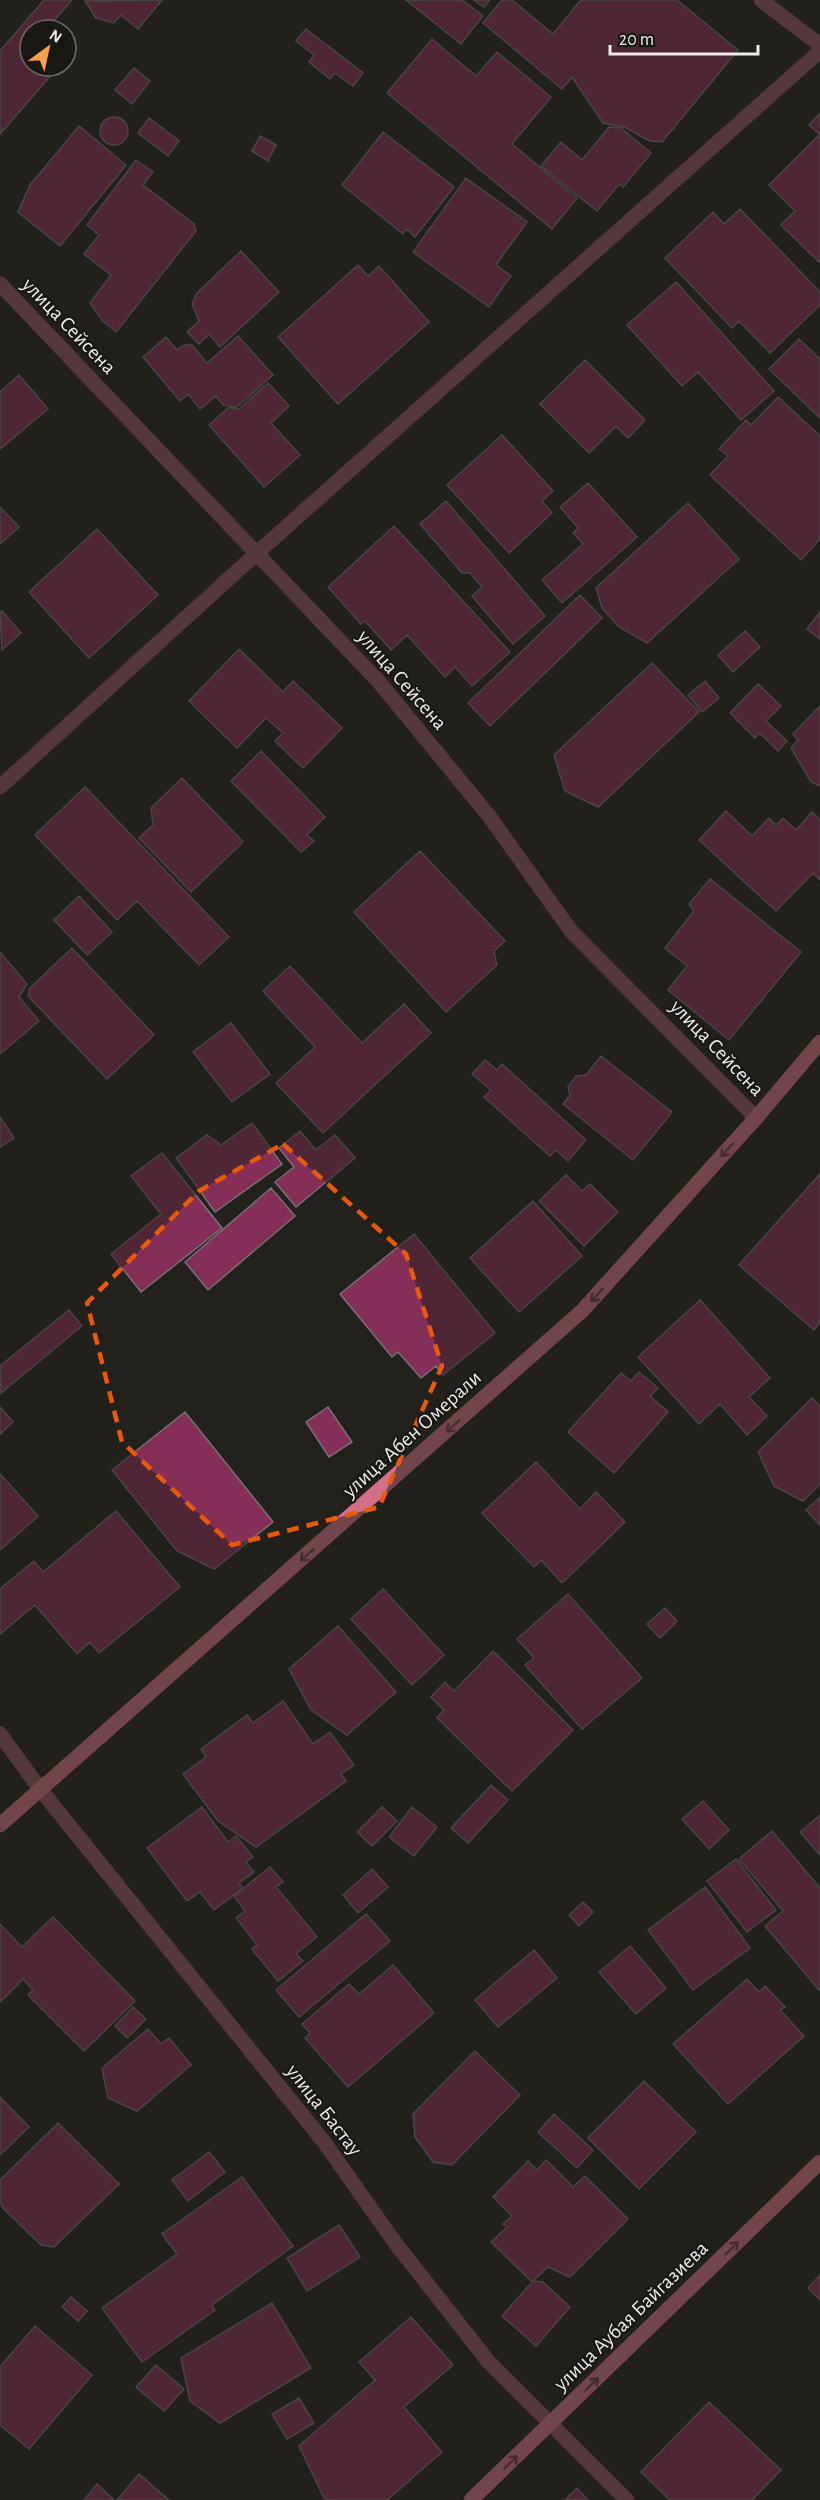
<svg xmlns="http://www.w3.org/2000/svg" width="820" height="2500" viewBox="0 0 820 2500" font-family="'Alegreya Sans',sans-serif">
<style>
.building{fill:#852e58;stroke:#787174;stroke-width:1.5}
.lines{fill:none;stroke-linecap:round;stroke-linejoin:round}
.minor{stroke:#925462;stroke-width:15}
.secondary{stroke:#d36f86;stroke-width:15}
.oneway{stroke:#6d3f47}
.marked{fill:none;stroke:#e8590c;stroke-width:4.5;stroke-dasharray:12 8;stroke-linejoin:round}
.labels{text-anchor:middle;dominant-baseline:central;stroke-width:4.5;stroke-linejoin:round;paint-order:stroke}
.street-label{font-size:21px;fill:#edece9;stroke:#191813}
</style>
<rect width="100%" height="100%" fill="#22211c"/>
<path class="building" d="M44,0H72L46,30H30V66H59L0,134V51Z
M162,0L138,29L121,15L114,23L96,18L85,1Z
M406,0H462L483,16L461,44Z
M474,0H490L484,7Z
M502,0H512L553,34L581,0H677L738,50L662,142L650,141L624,127L603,123L572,77L562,89L483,23Z
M306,29L363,73L353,86L335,73L330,79L309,62L314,55L296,41Z
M432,39L476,76L497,52L551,97L512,144L577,198L552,229L387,93Z
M134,68L150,81L132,104L115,90Z
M820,113V135L809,125Z
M100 131a14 14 0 1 1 28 0a14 14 0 1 1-28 0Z
M149,118L179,141L168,156L138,133Z
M79,126L126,165L60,246L18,212L30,185Z
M609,127L621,128L651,153L623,187L619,184L597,211L541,166L561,142L582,160Z
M383,132L454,187L415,237L407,229L403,234L342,185Z
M260,136L276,145L268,161L252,151Z
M818,136L820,138V263L781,225L795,211L769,185Z
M136,160L153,172L143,185L194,224L196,231L116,332L103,321L90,303L111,275L84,254L99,235L87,225Z
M466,178L527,222L496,265L511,276L489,307L413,252Z
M740,209L820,292V305L770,353L739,321L732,328L665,258L713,212L724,224Z
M241,251L279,292L220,347L209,334L199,344L187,332L199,321L192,304L197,293Z
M358,265L368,276L379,266L429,322L338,404L278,337Z
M676,282L774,391L741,420L698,372L682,386L627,325Z
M238,336L273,375L237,407L223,405L216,396L200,409L188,394L180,401L143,357L166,337L177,350L184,345H192L207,363Z
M799,339L820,359V418L769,369Z
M585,360L645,420L628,438L616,426L589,453L540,404Z
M19,375L48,409L0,449V392Z
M268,383L289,406L271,423L300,455L264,487L209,425L229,407L239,409Z
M778,397L820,436V539L801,560L710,475L728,456L719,449L746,420L751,425Z
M502,435L553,491L542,501L552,513L509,553L447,485Z
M588,483L637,537L562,603L542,580L583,544L573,533L578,528L560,507Z
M446,501L545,616L513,644L472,596L482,587L470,573H462L420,524Z
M688,503L739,559L647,643L619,627L602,608L596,588Z
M0,507L19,527L0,544Z
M394,526L510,652L472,686L455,667L445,677L407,635L391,650L365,621L361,624L328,587Z
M97,529L158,595L89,658L29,592Z
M580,595L602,618L490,726L468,703Z
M2,611L21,633L2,650L0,612Z
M820,612V639L807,629Z
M745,631L760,647L733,672L718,655Z
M239,649L283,692L293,681L342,728L303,768L275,741L283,733L266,718L237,748L189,701Z
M652,663L699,712L598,807L565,791L554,755Z
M705,681L719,698L702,712L688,695Z
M758,684L781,706L766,721L787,741L778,751L760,733L755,738L730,713Z
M820,706V786L811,782L791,748L798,740L793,734Z
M261,751L325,817L307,835L314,841L301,852L231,781Z
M182,778L243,842L191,892L139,838L153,825L151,808Z
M85,787L229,937L199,965L137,901L117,920L35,835Z
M726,811L752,836L769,818L776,825L783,818L796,830L812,812L820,820V880L813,873L776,911L699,840Z
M420,851L505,941L494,951L497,965L446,1012L354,912Z
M710,879L801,952L729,1040L668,990L687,966L665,948L694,911L689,904Z
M79,896L112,932L87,955L54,920Z
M72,948L154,1035L107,1079L28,996L30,988Z
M0,952L27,984L19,997L39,1021L0,1054Z
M290,966L362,1043L404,1004L431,1033L323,1133L276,1083L315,1047L263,991Z
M231,1023L270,1074L232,1102L193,1052Z
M601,1056L672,1112L633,1160L563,1104L570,1095L568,1087L576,1076L586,1075Z
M485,1060L497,1070L502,1064L586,1140L568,1161L556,1150L550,1156L484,1097L491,1090L472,1074Z
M0,1117L14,1138L0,1147Z
M252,1123L282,1164L215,1212L176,1158L207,1135L221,1145Z
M300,1131L316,1150L335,1135L355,1158L296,1207L275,1182L294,1167L279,1148Z
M162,1153L222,1228L141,1292L111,1254L161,1214L131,1176Z
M820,1174V1322L814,1330L739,1265Z
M566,1175L582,1191L590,1184L618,1212L584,1246L539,1201Z
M271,1188L295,1216L208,1290L185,1262Z
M533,1201L582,1256L519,1312L470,1258Z
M414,1234L495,1333L443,1375L436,1366L421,1378L398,1352L392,1357L340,1294Z
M700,1300L770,1378L749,1397L767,1416L747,1435L720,1404L699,1424L638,1357Z
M69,1310L82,1326L1,1393L0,1366Z
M639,1372L658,1388L650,1396L668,1412L614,1473L568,1432L621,1373L631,1381Z
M812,1398L820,1406V1484L803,1501L774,1486L758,1452Z
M0,1407L13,1422L0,1434Z
M328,1407L352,1442L329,1457L306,1422Z
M185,1412L273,1522L214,1569L177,1551L112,1470Z
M536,1462L580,1509L596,1492L625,1522L562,1583L541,1560L534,1567L482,1513Z
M0,1474L38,1516L0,1550Z
M820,1497V1525L806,1510Z
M116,1511L180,1587L99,1653L90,1642L77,1654L35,1605L0,1634V1589L34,1561L43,1572Z
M383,1589L444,1655L412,1685L351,1619Z
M568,1594L642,1678L582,1729L525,1665L534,1658L517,1639Z
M665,1608L677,1621L660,1638L647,1624Z
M338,1626L396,1692L347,1735L311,1710L289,1669Z
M493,1651L573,1730L512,1791L437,1718L444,1710L431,1697L445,1682L454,1691Z
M283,1701L313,1744L330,1732L354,1765L341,1774L346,1781L256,1847L218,1821L183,1774L206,1757L201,1749L247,1715L253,1723Z
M491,1785L508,1800L468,1843L451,1828Z
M703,1801L729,1830L709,1849L682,1819Z
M202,1807L228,1842L236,1836L253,1857L246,1862L254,1872L239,1883L243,1888L214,1910L200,1892L187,1901L147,1848Z
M382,1807L397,1821L372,1846L357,1832Z
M412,1807L437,1827L414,1856L389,1837Z
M820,1815V1855L800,1832Z
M772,1831L820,1888V1991L765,1926L783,1911L739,1859Z
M736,1859L776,1910L747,1932L707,1881Z
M270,1867L283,1882L276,1887L317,1937L296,1954L303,1961L278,1981L252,1949L257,1945L236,1918L245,1911L234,1896Z
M372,1869L388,1887L358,1913L343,1895Z
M705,1887L750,1948L693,1990L648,1930Z
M583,1902L593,1912L579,1926L569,1915Z
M366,1914L390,1941L299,2017L276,1990Z
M53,1917L135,2001L84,2051L28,1995L33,1990L23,1979L0,2002V1924L22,1947Z
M630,1946L666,1988L636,2014L599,1972Z
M534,1950L557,1978L498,2027L475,2000Z
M393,1965L434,2013L348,2087L305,2038L310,2033L302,2024L349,1984L359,1994Z
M747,1979L759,1992L765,1986L785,2007L780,2010L804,2036L728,2104L673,2044Z
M133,2007L146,2019L127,2038L115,2026Z
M148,2029L161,2044L169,2038L191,2065L137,2111L108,2098L102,2068Z
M475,2051L520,2095L452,2165L433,2162L415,2137L413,2114Z
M644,2081L696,2132L639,2189L588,2138Z
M0,2097L29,2127L0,2155Z
M554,2114L593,2150L577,2168L538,2132Z
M58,2123L119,2184L54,2247L41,2245L3,2208L0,2201V2180Z
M209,2152L225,2172L188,2201L172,2180Z
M546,2160L573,2187L585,2176L628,2219L570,2277L548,2267L532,2282L491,2242L507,2227L503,2224L512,2216L493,2197L528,2161L537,2170Z
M242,2177L293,2246L212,2305L215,2310L142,2362L102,2308L177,2254L162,2234Z
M339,2225L360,2257L307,2291L287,2258Z
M820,2275V2300L808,2288Z
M533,2281L543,2282L570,2307L536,2346L502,2316Z
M71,2297L87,2311L78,2321L62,2307Z
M272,2303L311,2368L220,2423L190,2401L181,2358Z
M411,2317L453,2365L404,2407L442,2452L387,2500H329L324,2498L299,2446L375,2380L359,2362Z
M35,2326L92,2375L29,2449L0,2425V2367Z
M156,2365L184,2389L164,2411L136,2387Z
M299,2398L314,2423L287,2439L272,2414Z
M709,2402L781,2470L752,2500H670L641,2472Z
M139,2474L169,2500H117Z
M97,2484L114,2500H84Z
M577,2488L588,2500H565Z"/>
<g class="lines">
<path class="minor" d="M761,0L820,45
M0,284L379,682L489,816L571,931L756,1118
M0,787L257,553L820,51
M0,1734L40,1789L324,2142L396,2244L488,2361L627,2500"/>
<path class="secondary" d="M0,1825L582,1311L756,1118L820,1042
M471,2500L820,2162"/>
</g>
<defs><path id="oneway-shaft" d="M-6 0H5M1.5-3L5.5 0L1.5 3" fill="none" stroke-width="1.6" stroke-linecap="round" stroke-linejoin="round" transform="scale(1.5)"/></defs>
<g class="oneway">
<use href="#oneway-shaft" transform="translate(727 1150) rotate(132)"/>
<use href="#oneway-shaft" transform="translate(597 1295) rotate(133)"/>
<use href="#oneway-shaft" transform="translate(453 1426) rotate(138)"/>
<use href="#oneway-shaft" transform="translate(307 1555) rotate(139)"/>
<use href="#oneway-shaft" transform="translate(732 2248) rotate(-44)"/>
<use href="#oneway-shaft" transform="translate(592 2384) rotate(-44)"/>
<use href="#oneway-shaft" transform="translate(511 2462) rotate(-43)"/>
</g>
<path d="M0 0H820V2500H0ZM283,1144L406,1254L442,1366L379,1507L232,1545L122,1442L87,1303L199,1191Z" fill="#22211c" fill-opacity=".55" fill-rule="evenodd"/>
<path class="marked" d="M283,1144L406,1254L442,1366L379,1507L232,1545L122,1442L87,1303L199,1191Z"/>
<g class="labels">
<g class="street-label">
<text transform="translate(69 326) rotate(46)">улица Сейсена</text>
<text transform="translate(402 680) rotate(49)">улица Сейсена</text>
<text transform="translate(717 1048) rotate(46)">улица Сейсена</text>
<text transform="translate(412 1434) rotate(-42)">улица Абен Омерали</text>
<text transform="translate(324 2110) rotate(52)">улица Бастау</text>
<text transform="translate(631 2316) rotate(-44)">улица Аубая Байгазиева</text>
</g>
</g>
<g transform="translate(48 48) rotate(33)"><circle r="28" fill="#191813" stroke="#6e6d69" stroke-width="1.5"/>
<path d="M0-4.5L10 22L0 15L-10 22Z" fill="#f8a04b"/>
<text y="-9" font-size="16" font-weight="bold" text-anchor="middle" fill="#edece9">N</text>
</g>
<path d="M610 45v9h148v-9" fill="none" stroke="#edece9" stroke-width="3"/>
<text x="619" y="45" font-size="18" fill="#edece9" stroke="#191813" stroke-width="4.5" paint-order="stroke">20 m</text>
</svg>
